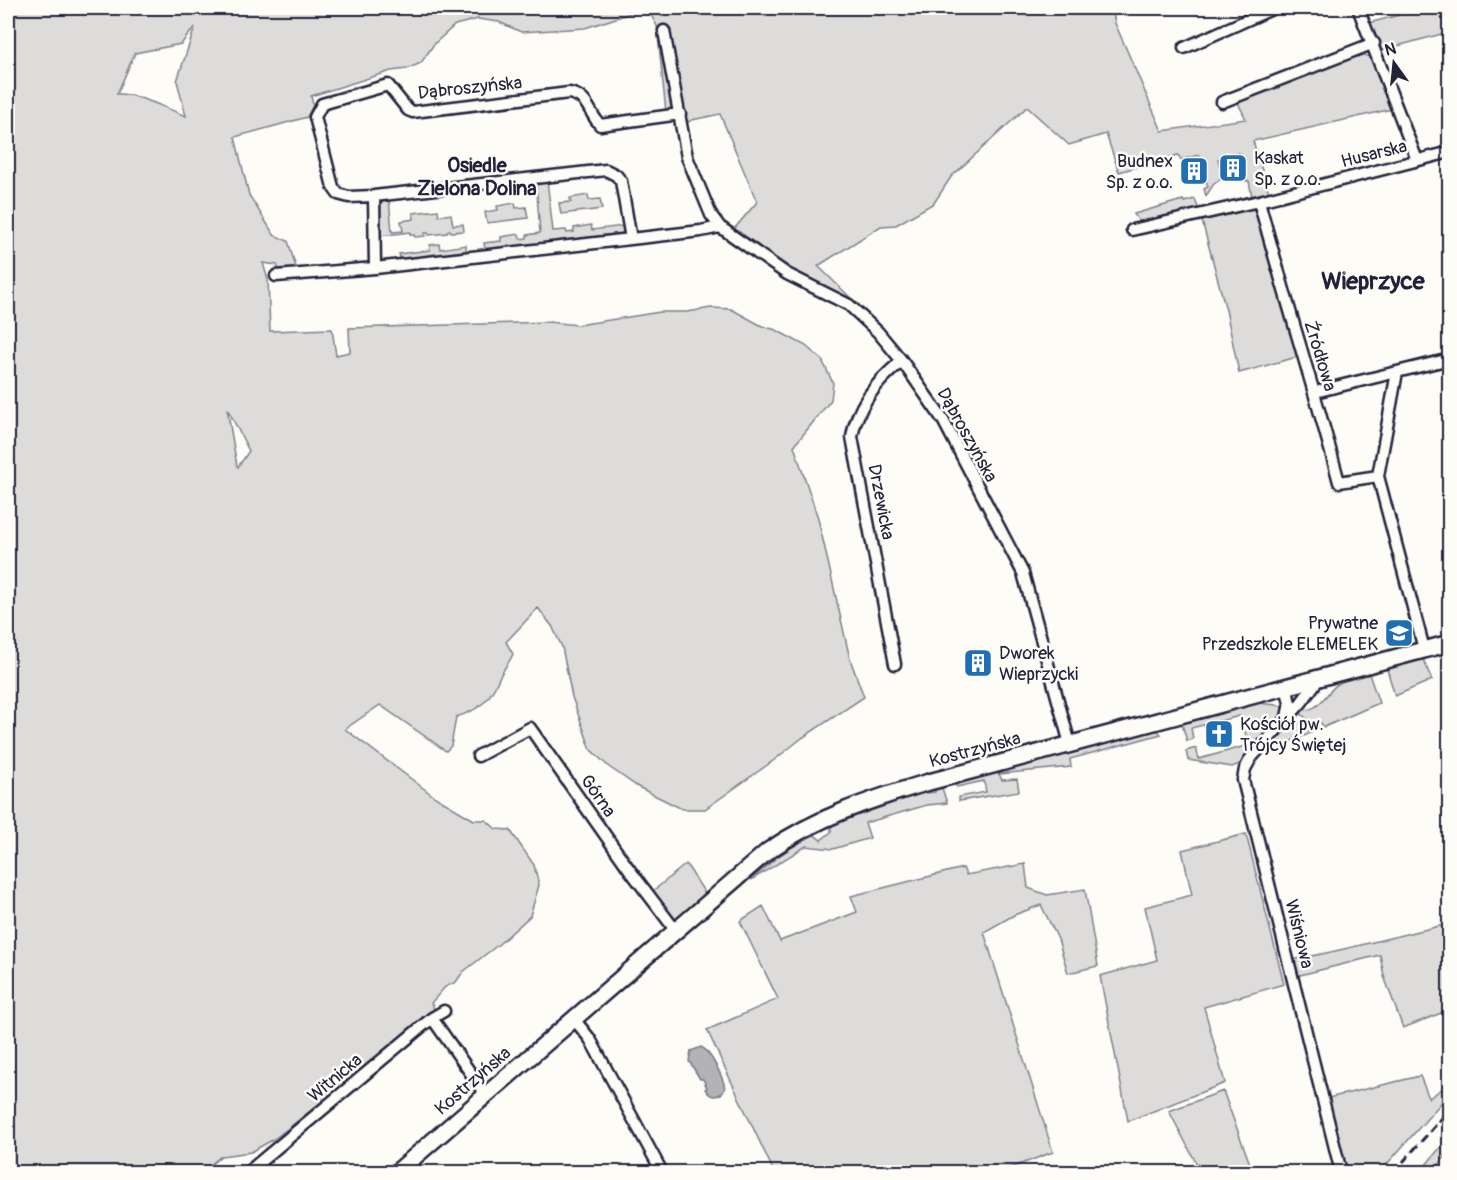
<svg xmlns="http://www.w3.org/2000/svg" width="1457" height="1180" viewBox="0 0 1457 1180" font-family="Pangolin,sans-serif">
<style>
.green{fill:#dddcdb;stroke:#807f8b;stroke-width:1.5;fill-rule:evenodd}
.water{fill:#b2b2b7;stroke:#787885;stroke-width:1.5}
.lines{fill:none;stroke-linecap:round;stroke-linejoin:round}
.minor-casing{stroke:#22223b;stroke-width:15}
.secondary-casing{stroke:#22223b;stroke-width:20}
.minor{stroke:#fdfcf7;stroke-width:10}
.secondary{stroke:#fdfcf7;stroke-width:15}
.rail{stroke:#22223b;stroke-width:3;stroke-dasharray:9 4.5;stroke-linecap:butt}
.labels{text-anchor:middle;dominant-baseline:central;stroke-width:5;stroke-linejoin:round;paint-order:stroke}
.street-label{font-size:18px;fill:#22223b;stroke:#fdfcf7}
.poi-label{font-size:18px;fill:#22223b;stroke:#fdfcf7;text-anchor:start}
.neighbourhood-label{font-size:20px;font-weight:bold;fill:#22223b;stroke:#fdfcf7}
.district-label{font-size:24px;font-weight:bold;fill:#22223b;stroke:#fdfcf7}
</style>
<rect width="100%" height="100%" fill="#fdfcf7"/>
<filter id="ink" filterUnits="userSpaceOnUse"><feTurbulence type="fractalNoise" baseFrequency=".0167" numOctaves="2"/><feDisplacementMap in="SourceGraphic" scale="12" xChannelSelector="R" yChannelSelector="G"/><feConvolveMatrix kernelMatrix="1 2 1 2 8 2 1 2 1" color-interpolation-filters="sRGB"/></filter>
<g filter="url(#ink)">
<path class="green" d="M8,8H1112L1115,23L1162,131L1246,119L1237,101L1359,54L1372,57L1392,109L1253,141L1269,193L1252,197L1249,181H1246L1239,153L1218,159L1223,177L1213,185L1206,196L1204,189L1208,187L1199,155L1181,160L1178,155L1119,172L1106,134L1069,145L1027,107L951,177L934,203L896,225L881,226L818,266L859,306L776,262L734,229L757,202L720,114L692,120L688,122L666,112L657,26L647,8L585,28L521,32L499,22L478,19L455,25L434,44L421,63L407,69L391,71L311,96L313,105L307,117L235,137L249,195L274,235L288,241L297,271L280,272L277,265L263,263L268,280L270,331L332,329L336,355L350,352L349,328L549,322L578,325L660,312H687L711,308L731,309L762,326L776,330L806,346L822,360L833,383L831,400L794,446L818,518L850,659L864,697L802,738L773,761L705,809H682L638,787L609,767L591,750L572,697L562,647L552,626L538,608L506,642L513,654C509,663 502,671 499,678C490,701 479,710 456,717L451,746L446,751L380,705L345,729L435,797L474,820H486L496,829L510,830L534,865L539,885L530,916L499,944L463,972L456,982L445,987L431,1003L437,1013L274,1139L251,1152L221,1156L202,1172H8ZM195,27L177,81L186,116C168,109 135,93 117,94L135,53L181,44ZM227,408L249,451L238,467L237,466Z
M1425,8H1449V32L1379,51L1369,23Z
M547,180L553,231L566,230L567,233L574,232V228L591,225L592,230L623,226L624,233L485,250L484,243L501,241V237L519,234L520,239L527,238V235L540,233L536,181Z
M588,195L589,200L600,199L602,209L561,214L559,203L571,202L570,198Z
M389,199L392,232L403,231L401,221L414,219L413,213L438,210L439,216L451,214L453,225L463,224L464,231L451,232L450,230L447,231V233L429,235L428,233H425V236L415,237L414,235H410V232L381,236L379,204Z
M1195,199L1199,211L1144,223L1138,220L1134,214L1183,200L1184,202Z
M515,203L516,208L526,207L528,218L487,223L485,212L498,210L497,206Z
M1252,209L1258,213L1297,357L1239,373L1226,310L1202,221Z
M439,244L440,249L466,245V253L401,261L399,254L430,250V245Z
M1423,659L1432,680L1395,696L1387,669Z
M1369,674L1379,703L1324,727L1320,722L1314,724L1301,714L1300,710C1323,712 1325,690 1341,682C1349,678 1360,676 1369,674Z
M1258,703L1277,705L1286,708L1285,713L1246,756L1242,763L1232,767L1188,760L1186,751L1196,748L1199,759L1249,745L1240,716L1191,728L1193,739L1187,741L1182,724Z
M1294,718L1311,733L1265,752Z
M1157,730L1161,734L1070,759L1071,767L999,774L1002,780L1017,779L1019,791L959,801V797L986,792L984,781L957,787L954,784Z
M942,788L947,803L927,805L865,823L870,838L833,849L806,846L751,880L777,857L813,834L821,840L831,832V825L927,791L928,793L935,792V790Z
M1246,834L1284,984L1204,1007L1225,1083L1128,1121L1100,976L1157,960L1145,907L1192,895L1182,850Z
M686,864L705,893L675,920L653,891Z
M1025,864L1028,888L1047,895L1085,889L1098,966L1068,973L1058,939L1041,905L1014,915L984,932L1053,1152L1000,1172H774L707,1030L778,999L740,921L763,906L780,941L857,912L851,896L963,868L966,875Z
M1449,924V1010L1403,1028L1384,976L1380,955L1296,976L1291,960C1345,951 1397,935 1449,924Z
M1420,1076L1429,1098L1449,1084V1094L1380,1172H1346L1328,1098Z
M1223,1091L1253,1172H1201L1169,1111Z
M1449,1137V1152L1433,1172H1420Z"/>
<path class="water" d="M701,1047C710,1051 724,1078 725,1089L721,1094C713,1098 710,1096 705,1089L707,1088L703,1079H700L689,1061L691,1051Z"/>
<g class="lines">
<g class="minor-casing">
<path id="minor" d="M1358,8L1417,160
M664,31L687,157L711,215L720,227L787,274L849,305L878,332L902,361L943,420L1023,573L1070,744
M1184,48L1274,8
M1222,102L1374,43
M374,196L375,268
M1259,201C1284,295 1314,388 1339,482L1378,476
M1132,230L1259,201L1450,152
M631,239L621,181L616,175L606,170L374,196L349,197L338,194L333,187L315,117L322,104L388,85L408,110L413,112L569,93C588,96 589,113 600,125L680,114
M276,276L375,268L701,231L720,227
M1397,372L1378,476L1424,649
M1315,392L1450,359
M895,664L852,437C857,406 878,380 902,361
M1320,677L1301,703L1251,758L1245,769L1243,780L1341,1172
M1286,686L1290,703L1287,717
M478,756L530,728L629,869L676,931
M432,1018L486,1095
M574,1019L590,1039L662,1172
M248,1172L432,1018L444,1011"/>
</g>
<g class="secondary-casing">
<path id="secondary" d="M397,1172L768,851C817,817 872,799 929,782L1450,643"/>
</g>
<use href="#minor" class="minor"/>
<use href="#secondary" class="secondary"/>
<path class="rail" d="M1394,1172L1450,1109"/>
</g>
</g>
<defs>
<g id="building-square" transform="scale(1.5)"><rect x="-9" y="-9" width="18" height="18" rx="4" fill="#1f6fb2" stroke="#fdfcf7"/><path d="M-4-6H4V6H1V3H-1V6H-4ZM-2.5-4.3h1.7v1.8h-1.7ZM.8-4.3h1.7v1.8H.8ZM-2.5-1h1.7V.8h-1.7ZM.8-1h1.7V.8H.8Z" fill="#fff"/></g>
<g id="school-square" transform="scale(1.5)"><rect x="-9" y="-9" width="18" height="18" rx="4" fill="#1f6fb2" stroke="#fdfcf7"/><path d="M0-5L7-2L0 1L-7-2ZM-4 1L0 2.5L4 1V4Q0 6-4 4Z" fill="#fff"/></g>
<g id="church-square" transform="scale(1.5)"><rect x="-9" y="-9" width="18" height="18" rx="4" fill="#1f6fb2" stroke="#fdfcf7"/><path d="M-1.2-6h2.4v3.5h3.3v2.4h-3.3V6h-2.4V-.1h-3.3v-2.4h3.3Z" fill="#fff"/></g>
</defs>
<g fill-rule="evenodd">
<use href="#building-square" x="1233" y="168"/>
<use href="#building-square" x="1194" y="171"/>
<use href="#school-square" x="1399" y="633"/>
<use href="#building-square" x="978" y="663"/>
<use href="#church-square" x="1219" y="734"/>
</g>
<g class="labels">
<g class="street-label">
<text transform="translate(470 88) rotate(-6)">Dąbroszyńska</text>
<text transform="translate(1374 154) rotate(-14)">Husarska</text>
<text transform="translate(1320 356) rotate(73)">Źródłowa</text>
<text transform="translate(967 435) rotate(61)">Dąbroszyńska</text>
<text transform="translate(881 502) rotate(79)">Drzewicka</text>
<text transform="translate(975 750) rotate(-15)">Kostrzyńska</text>
<text transform="translate(598 796) rotate(55)">Górna</text>
<text transform="translate(1299 934) rotate(76)">Wiśniowa</text>
<text transform="translate(335 1078) rotate(-40)">Witnicka</text>
<text transform="translate(473 1081) rotate(-41)">Kostrzyńska</text>
</g>
<g class="poi-label">
<text x="1254" y="158">Kaskat<tspan x="1254" dy="21">Sp. z o.o.</tspan></text>
<text x="1173" y="161" text-anchor="end">Budnex<tspan x="1173" dy="21">Sp. z o.o.</tspan></text>
<text x="1378" y="623" text-anchor="end">Prywatne<tspan x="1378" dy="21">Przedszkole ELEMELEK</tspan></text>
<text x="999" y="653">Dworek<tspan x="999" dy="21">Wieprzycki</tspan></text>
<text x="1240" y="724">Kościół pw.<tspan x="1240" dy="21">Trójcy Świętej</tspan></text>
</g>
<g class="neighbourhood-label">
<text x="477" y="165">Osiedle<tspan x="477" dy="23">Zielona Dolina</tspan></text>
</g>
<g class="district-label">
<text x="1373" y="281">Wieprzyce</text>
</g>
</g>
<rect width="1457" height="1180" fill="none" stroke="#fdfcf7" stroke-width="30"/>
<rect x="15" y="15" width="1427" height="1150" fill="none" stroke="#22223b" stroke-width="2" filter="url(#ink)"/>
<g transform="translate(1394 63) rotate(345)" stroke="#fdfcf7" stroke-width="4.5" paint-order="stroke">
<path d="M0-4.5L10 22L0 15L-10 22Z" fill="#22223b"/>
<text y="-9" font-size="16" font-weight="bold" text-anchor="middle" fill="#22223b">N</text>
</g>
</svg>
